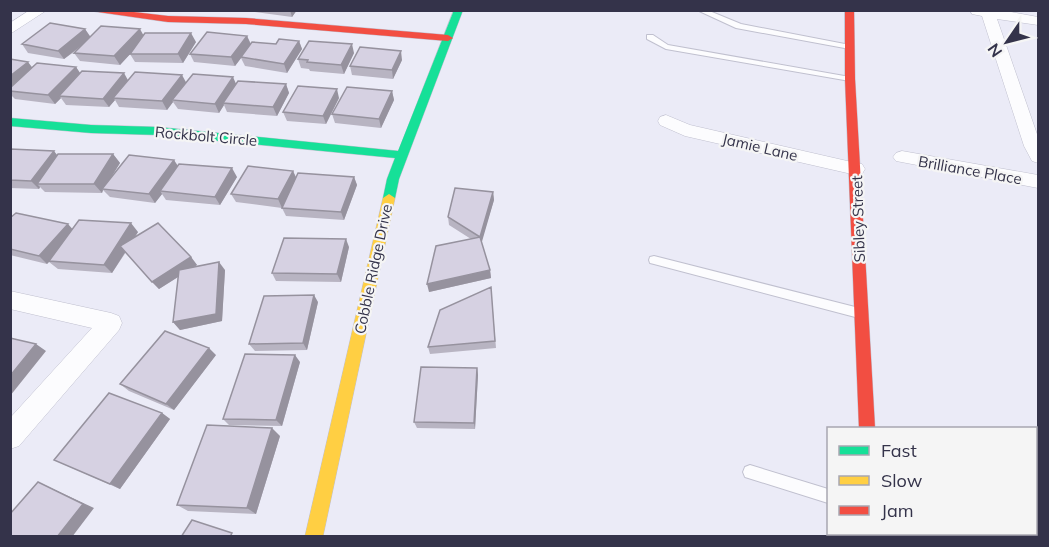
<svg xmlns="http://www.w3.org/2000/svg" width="1049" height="547" viewBox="0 0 1049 547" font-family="Mulish,sans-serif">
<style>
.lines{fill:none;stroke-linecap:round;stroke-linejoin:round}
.lane-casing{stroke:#c0c0cf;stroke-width:2}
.street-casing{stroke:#c0c0cf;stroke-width:1}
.fast-casing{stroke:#c0c0cf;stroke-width:1}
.slow-casing{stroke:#c0c0cf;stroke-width:1}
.jam-casing{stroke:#c0c0cf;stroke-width:1}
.lane{fill:#fcfcfe;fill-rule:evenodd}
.street{fill:#fcfcfe;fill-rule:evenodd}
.fast{fill:#16e098;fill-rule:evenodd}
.slow{fill:#ffcf43;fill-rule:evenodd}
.jam{fill:#f24e42;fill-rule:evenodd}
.wall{fill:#b8b4c2}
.shaded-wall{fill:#96929e}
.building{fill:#d6d1e2;stroke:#96929e;stroke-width:1.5}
.labels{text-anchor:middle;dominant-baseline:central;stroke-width:4.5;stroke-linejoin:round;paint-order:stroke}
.street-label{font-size:15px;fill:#34334a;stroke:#f5f5f5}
</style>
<rect width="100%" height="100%" fill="#ebebf7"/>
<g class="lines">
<g class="lane-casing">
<path id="lane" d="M697,10H707L741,24L850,45L854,47L850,49L736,28Z
M647,35H653L668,45L850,77L854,79L850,81L666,49L647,39Z
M654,256L859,308L863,310L865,313L863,316L859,318L654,264L650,263L649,260L650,257Z
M750,465L828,489V503L745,477L743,472L745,467Z"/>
</g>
<g class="street-casing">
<path id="street" d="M30,10H47L10,34V23Z
M970,10H1000L1038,17V25L997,19L1038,137V163L1032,161L1024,146L982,16L972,14Z
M666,115L690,125L856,163L862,164L865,169L862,174L856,175L685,136L660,125L658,121L660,117Z
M902,151L1038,175V188L896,161L893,157L896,153Z
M10,291L111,313L119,316L122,323L119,330L19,446L10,449V418L92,328L10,309Z"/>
</g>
<g class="fast-casing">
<path id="fast" d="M454,10H463L399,179L395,198L389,202L383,198L387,179L395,158L158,135L91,133L10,126V118L91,125L158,127L398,151Z"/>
</g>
<g class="slow-casing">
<path id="slow" d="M389,194L395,198L323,536H305L383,198Z
M862,534H880V536H862Z"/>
</g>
<g class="jam-casing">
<path id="jam" d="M84,10H117L168,16L246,18L448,35L453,38L448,41L246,24L168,22Z
M845,10H854L855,79L875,428H859L845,79Z"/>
</g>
<use href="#lane" class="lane"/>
<use href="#street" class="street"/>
<use href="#fast" class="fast"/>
<use href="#slow" class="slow"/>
<use href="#jam" class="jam"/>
</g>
<path class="wall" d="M254,10H297L292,17L255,12Z
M85,29L90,36L143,35L196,42L183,63L135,62L130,54L131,53L120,65L80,61L74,53L78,49L64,59L28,53L22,44Z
M247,36L251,44H276L299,41L302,49L287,73L245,66L241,58L235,66L194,62L190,54Z
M354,53L344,74L310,71L309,69L301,68L298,59Z
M10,59L33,68L76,67L80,73L128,80L186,83L286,84L289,93L277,116L227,112L224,105L219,113L178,109L173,102L167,110L119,107L115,100L109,107L66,105L61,98L55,104L15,99L10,94Z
M402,60L393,79L352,75L350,66Z
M392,91L394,100L381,128L335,123L332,114Z
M339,98L326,124L287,121L283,112Z
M10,149L57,155L113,154L120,163L109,180L178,166L237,177L220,205L166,200L162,194L155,203L110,197L103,190L102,193L45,192L40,187L39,189L10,188Z
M293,171L296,177H354L357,185L344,220L286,216L282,208L236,202L231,194Z
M493,192L494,200L481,242L490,270L491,278L429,292L471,239L449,225L448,217Z
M10,218L72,229L138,232L134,238L191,257L197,265L193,267L225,270L222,321L180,330L173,322L178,277L159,289L126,252L112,273L58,269L49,262L47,264L10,255Z
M349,247L341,282L276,281L272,273Z
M491,287L496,348L430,354L428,347Z
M318,302L307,350L255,351L249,344Z
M216,355L174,410L129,391L120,384Z
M300,362L282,426L229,425L223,419Z
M477,368L478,375L475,429L417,428L414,422Z
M162,413L170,419L120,489L54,460Z
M280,436L256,514L188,511L177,505Z"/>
<path class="shaded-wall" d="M290,10H297L292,17Z
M85,29L91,38L64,59L58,51Z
M140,29L145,38L120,65L114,56Z
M191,33L196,42L183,63L178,54Z
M247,36L251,45L235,66L231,57Z
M299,41L302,49L287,73L284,64Z
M352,44L354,53L344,74L341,65Z
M401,51L402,60L393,79L392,70Z
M28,62L35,71L10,90V76Z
M76,67L82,76L59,96L61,98L55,104L48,95Z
M124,73L129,82L113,98L115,100L109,107L103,99Z
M182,75L187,84L172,100L173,102L167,110L162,101Z
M233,77L237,86L223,103L224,105L219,113L215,104Z
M286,84L289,93L277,116L273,107Z
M337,89L339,98L326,124L323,116Z
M392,91L394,100L381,128L379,119Z
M54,151L61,160L37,184L40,187L39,189L31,181Z
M113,154L120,163L104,189H102L103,190L102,193L94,184Z
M174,160L180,169L160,191L162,194L155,203L149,194Z
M232,168L237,177L220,205L215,197Z
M293,171L297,180L282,208L278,199Z
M354,177L357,185L344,220L341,212Z
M493,192L494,200L481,245L480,237Z
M131,223L138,232L112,273L104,265Z
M68,224L76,233L47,264L39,256Z
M346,239L349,247L341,282L337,274Z
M191,257L197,265L159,289L152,282Z
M219,262L225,270L222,321L180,330L173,322Z
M490,270L491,278L429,292L427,284Z
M314,295L318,302L307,350L303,343Z
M36,344L46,351L10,396V376Z
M209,348L216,355L174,410L166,404Z
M295,355L300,362L282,426L276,420Z
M477,368L478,375L475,429L474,423Z
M162,413L170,419L120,489L110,484Z
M272,428L280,436L256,514L247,508Z
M38,482L94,508L72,537H57Z"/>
<path class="building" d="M50,23L85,29L58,51L22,44Z
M101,26L140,29L114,56L74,53Z
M207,32L247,36L231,57L190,54Z
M145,33H191L178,54H130Z
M279,39L299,41L284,64L241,57L252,42L276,44Z
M309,41L352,44L341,65L307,62L308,60L298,59Z
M360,47L401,51L392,70L350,66Z
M10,59L28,62L10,76Z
M37,63L76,67L48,95L10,91V88Z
M82,71L124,73L103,99L59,96Z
M135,72L182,75L162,101L113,98Z
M193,74L233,77L215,104L172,100Z
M238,81L286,84L273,107L223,103Z
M298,86L337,89L323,116L283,112Z
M347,87L392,91L379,119L332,114Z
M10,149L54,151L31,181L10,180Z
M58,154H113L94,184H37Z
M129,155L174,160L149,194L102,189Z
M179,164L232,168L215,197L160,191Z
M248,166L293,171L278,199L231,194Z
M298,173L354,177L341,212L282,208Z
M455,188L493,192L480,237L448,217Z
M16,213L68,224L39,256L10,249V218Z
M79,220L131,223L104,265L49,261Z
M158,223L191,257L152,282L120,246Z
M480,237L490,270L427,284L436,246Z
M284,238L346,239L337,274L272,273Z
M219,262L216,314L173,322L179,270Z
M491,287L495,341L428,347L440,310Z
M314,295L303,343L249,344L264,296Z
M165,331L209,348L166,404L120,384Z
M10,338L36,344L10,376Z
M245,354L295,355L276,420L223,419Z
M421,367L477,368L474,423L414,422Z
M109,393L162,413L110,484L54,460Z
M207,425L272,428L247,508L177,505Z
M38,482L83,504L57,537H10V514Z
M192,520L232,533L230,537H181Z"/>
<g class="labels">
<g class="street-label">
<text transform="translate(206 136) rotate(5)">Rockbolt Circle</text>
<text transform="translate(760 147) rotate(13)">Jamie Lane</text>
<text transform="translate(970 170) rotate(10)">Brilliance Place</text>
<text transform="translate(858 219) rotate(-92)">Sibley Street</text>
<text transform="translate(373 269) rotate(-78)">Cobble Ridge Drive</text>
</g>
</g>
<rect width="1049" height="547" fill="none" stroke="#34334a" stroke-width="24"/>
<rect x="827" y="427" width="210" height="108" fill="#f5f5f5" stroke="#a8a7b1" stroke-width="1.5"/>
<rect x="839" y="446" width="30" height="9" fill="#16e098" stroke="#a8a7b1" stroke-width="1.5"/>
<text x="881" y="457" font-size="18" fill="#34334a">Fast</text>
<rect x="839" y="476" width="30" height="9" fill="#ffcf43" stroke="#a8a7b1" stroke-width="1.5"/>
<text x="881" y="487" font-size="18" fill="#34334a">Slow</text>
<rect x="839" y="506" width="30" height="9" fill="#f24e42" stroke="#a8a7b1" stroke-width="1.5"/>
<text x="881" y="517" font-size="18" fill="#34334a">Jam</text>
<g transform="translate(1007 42) rotate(235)" stroke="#f5f5f5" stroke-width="4.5" paint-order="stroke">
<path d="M0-4.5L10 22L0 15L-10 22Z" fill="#34334a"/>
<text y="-9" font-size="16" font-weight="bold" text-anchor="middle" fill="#34334a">N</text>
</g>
</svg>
